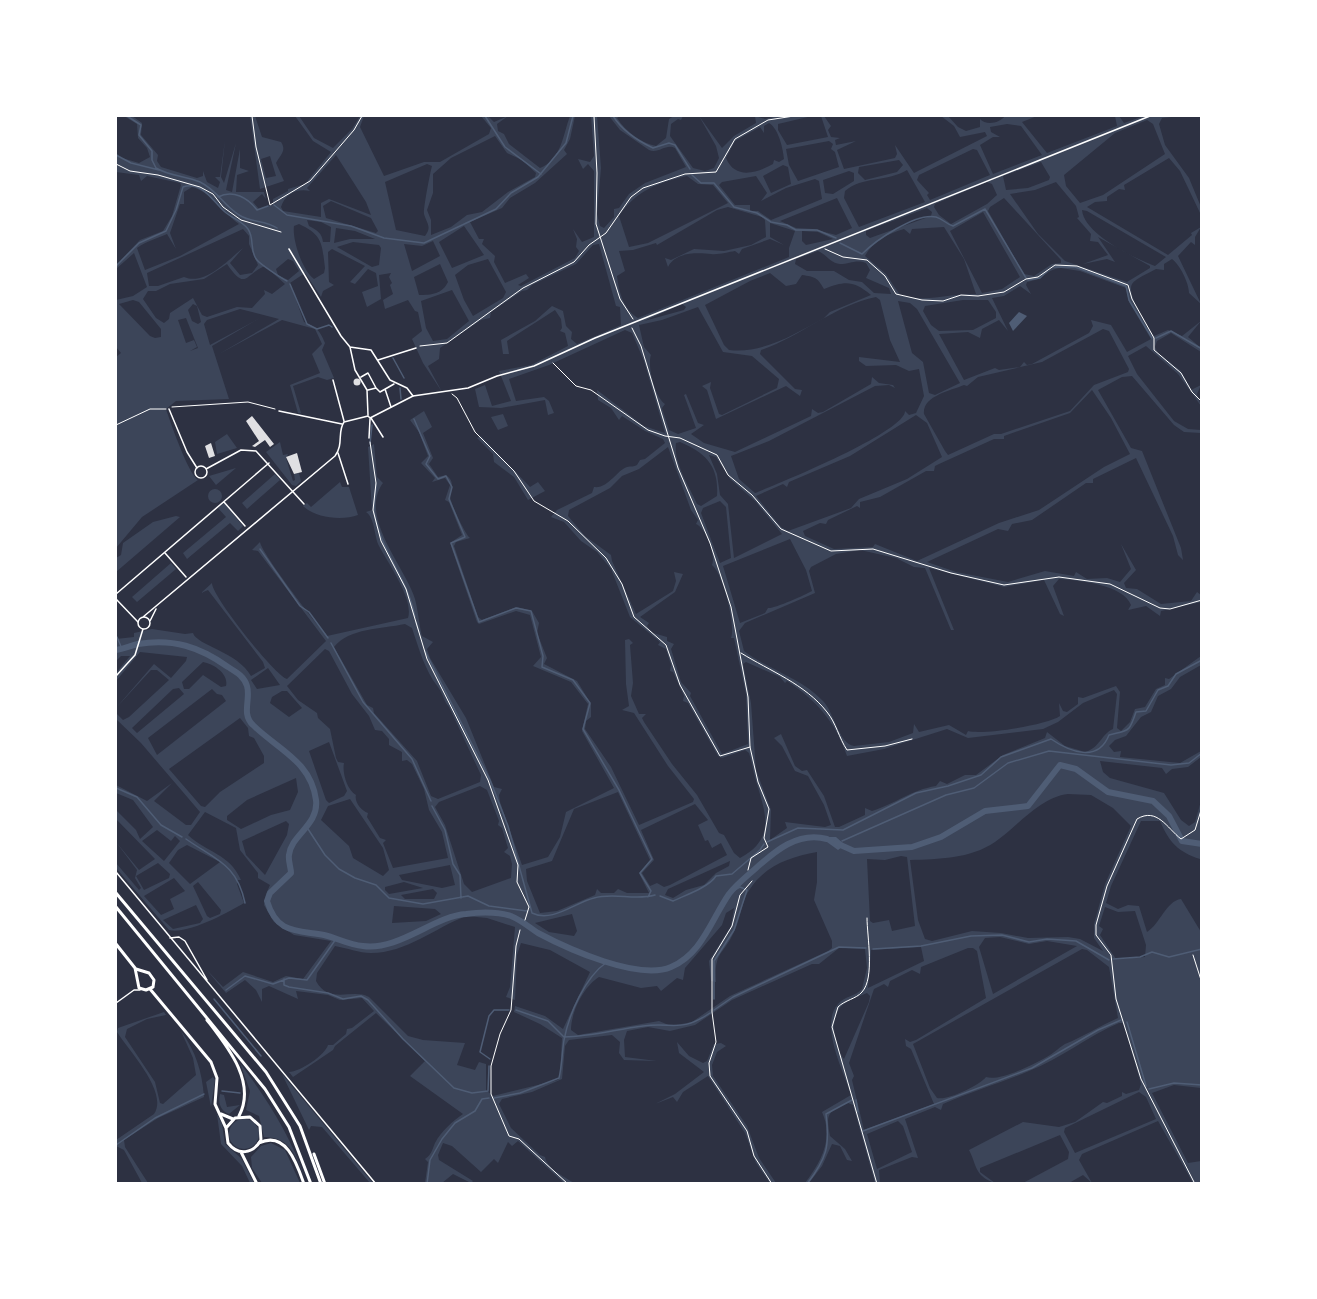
<svg xmlns="http://www.w3.org/2000/svg" width="1317" height="1299" viewBox="0 0 1317 1299" font-family="'PT Sans',sans-serif">
<style>
.green{fill:#3c4559;fill-rule:evenodd}
.water{fill:#4f5d75}
.lines{fill:none;stroke-linecap:round;stroke-linejoin:round}
.stream{stroke:#4f5d75;stroke-width:1.5}
.river{stroke:#4f5d75;stroke-width:6}
.building{fill:#e0e0e3}
.path{stroke:#fff;stroke-width:1}
.minor{stroke:#fff;stroke-width:1.5}
.tertiary{stroke:#fff;stroke-width:1.5}
.trunk{stroke:#fff;stroke-width:3}
.motorway{stroke:#fff;stroke-width:3}
</style>
<rect width="100%" height="100%" fill="#2d3142"/>
<path class="green" d="M124,116H132L142,123L141,135L158,155L157,161L161,167L197,178L203,176V171L207,182L218,188L220,182L215,177H220L225,140L221,177L224,183L236,143L226,190L232,192L240,149V168L249,171L237,175L236,192H264L266,199L262,194L253,202L259,209L273,204V199L288,191V189L305,184L331,152L313,141L295,116H299L314,138L333,148L352,129L360,116H364L360,127L384,176L424,162H440L489,134L491,128L481,116H488L494,122L508,116L497,124L498,131L504,134L509,144L540,168C562,159 563,134 570,116H575L570,139L564,150L567,154L535,183L510,198L502,208L470,222L479,239H484L482,244L495,256L494,262L505,283L526,274L529,278L518,285L521,286L575,258L579,251L576,247L577,239L573,229L582,242L594,237V171L588,164L583,169L578,159L590,162L594,156L591,116H597L601,168L597,214L600,226L604,228L614,217V209L619,208L629,194L645,183L686,167L675,148C666,143 659,154 649,150L620,130L609,116H620L617,118C625,131 641,143 656,146L666,138L669,119L674,116H683L681,120L678,119L671,124L670,136L693,168L705,171L714,168L719,158L716,146L699,116L722,148L734,136L756,123L755,116L765,119L778,116H812L778,124V130L787,145L828,137L821,116H824L831,126L828,130L831,137L840,138L835,140L836,145L856,141L837,150L844,169L895,158L897,154L895,145L914,173L987,136L985,132L960,137L954,126L941,116H948L958,127L966,131L980,127V119C986,126 1000,123 1005,116H1037L1022,122L1047,153L1117,126L1115,116H1119L1124,123L1144,116H1181L1162,118L1159,124L1165,145L1189,178L1201,207V215L1180,171L1169,158L1124,185L1125,190L1119,189L1107,197V201L1095,202L1087,207L1168,255L1192,235L1191,233L1201,227L1195,237V245L1191,242L1178,256L1201,304L1189,293C1189,283 1180,265 1172,259L1164,264V270L1156,269C1149,273 1136,278 1132,284C1126,294 1148,327 1154,336L1168,330L1182,336L1201,321L1188,337L1201,348V352L1171,333L1157,341L1155,347L1158,353L1181,371L1191,390L1201,385L1197,394L1201,406L1178,374L1146,346L1128,356L1137,374L1174,421L1188,429L1201,430V433L1184,432L1174,425L1132,376L1122,377L1098,390L1131,448L1142,451L1181,548L1183,560L1178,555L1173,536L1136,458L1093,479V483H1086L1032,520L1012,524L1008,531L998,529L927,562L956,572L1008,582L1045,571L1074,576L1076,572L1087,579L1107,578L1120,582L1131,569L1121,544L1136,570L1124,583L1126,588L1137,589L1161,604L1191,601L1197,592L1201,595V602L1161,611L1160,616L1146,606L1128,610L1131,605C1124,585 1079,580 1059,579L1053,586L1064,616L1060,614L1044,580L1004,587L929,568L954,630H951L925,568L914,567L896,558L860,550L836,554L811,567L809,571L815,593L745,623L739,631L744,651C769,670 801,678 823,701C834,712 839,744 854,746L889,742L913,733L914,724L919,732L949,725L966,735L968,731C984,735 1047,725 1060,716L1059,703L1063,711L1067,712L1078,704V697L1083,698L1116,686L1120,692L1117,728L1121,731L1130,722L1135,709L1145,707L1156,689L1165,685V678L1169,679L1201,656V665L1180,677L1171,689L1158,696L1151,712L1141,717L1126,736L1115,740L1109,746L1114,752L1121,751L1120,757L1180,763L1201,751V757L1188,767L1172,769L1166,774L1162,768L1100,761L1103,772L1110,778L1164,793L1181,820L1189,826L1195,822L1201,801V857L1200,859C1178,852 1169,842 1160,821H1141L1111,886L1106,903L1118,909L1128,905L1139,906L1147,932C1160,924 1166,901 1181,899L1201,932V1088L1174,1085L1152,1093L1188,1163L1201,1161V1183H1193L1158,1121L1082,1154L1079,1160L1092,1183L1083,1175L1069,1183H1023L1068,1159L1069,1152L1060,1135L980,1168V1172L995,1183C974,1176 977,1165 969,1150L1023,1122L1059,1127L1075,1122L1103,1102L1107,1103L1122,1096V1092L1126,1094L1139,1090L1141,1084L1126,1032L1123,1023H1119C1088,1036 1060,1059 1029,1071C1000,1083 972,1091 943,1104L941,1110L935,1107L905,1119L918,1158L912,1157L879,1170L880,1183H875L853,1105L848,1103C827,1111 826,1115 830,1136L845,1149L852,1161L847,1160L840,1146L832,1144L822,1166L809,1183H805C821,1162 834,1139 822,1112L851,1095C844,1072 819,1025 838,1004C845,996 856,996 862,989L867,968L865,949L839,948L819,964H812L732,1000L695,1025L670,1031L648,1027L627,1031L624,1040L625,1057L657,1061L624,1060L619,1053L620,1042L612,1035L569,1040L565,1046L562,1079L532,1092L502,1099L499,1104L511,1128L540,1155L545,1157C547,1169 565,1177 574,1183H564L518,1141L512,1146L508,1142L498,1163L494,1159L481,1172L452,1146L443,1143L438,1155L439,1160L473,1181L471,1183L453,1174L442,1183H425L428,1162L425,1159C432,1154 432,1150 435,1143C441,1131 453,1121 463,1114L410,1076L425,1061L376,1013L335,1046L333,1050L293,1077L289,1072C300,1072 325,1055 328,1045H333L346,1034L347,1029L352,1028L374,1011L362,998L340,1000L328,995L296,991L298,999L269,986L262,989V1002L256,990L245,980L226,993L206,969L223,987L243,972L273,982L286,976L303,979L331,941L294,935L274,922L264,905L266,894L270,885L258,878V873L240,850L236,828L205,812L188,835C207,853 229,853 241,880H237V884L244,903C229,912 187,935 169,930L116,868V863L139,890L141,888L135,878L137,870L116,842L139,870L155,859L116,819V810L136,830L140,839L153,827L133,800L116,793V785L147,801L172,783L154,801L186,825H191L200,812L141,743L116,719V713L123,720L129,717L169,680L157,670H151L116,708L154,664L171,678L186,661L187,657L140,652L116,681V673L130,656H121L116,661V639L134,637V633L152,629L185,634L193,633C196,645 238,652 251,676L265,668L263,662L208,590L201,593L212,583C211,595 275,676 287,679L326,641L258,551L252,550L260,542C262,554 316,624 327,636L408,618C414,599 388,563 379,546C374,536 375,518 366,512L372,510L368,447L374,444L377,477L383,483C358,517 406,568 415,599C418,610 419,624 422,636L433,642L427,649L430,658L466,718L494,787L502,789L499,795L500,802L522,865L548,857L560,837L566,812L614,788L582,731L588,704L571,682L533,666L541,657L530,615L516,611L479,624L477,622L450,543L462,535L449,502L445,500L450,485L445,478L432,482L435,478L421,463L428,456L419,432L410,420L424,411L432,427L423,433L433,458L429,464L438,477L446,475C455,482 451,486 450,496C450,502 465,534 470,538L456,542L454,546L478,617L482,620L517,607L532,611L539,623L537,633L547,658L544,664L577,681L591,704V717L586,721L585,729L611,767L639,825L693,802L694,799L668,766L634,713L622,710L629,706L626,684L625,640L629,639L633,643L630,645L633,683L631,696L639,714H646L642,718L644,722L672,764L697,795L719,833L724,835L734,853L740,858C777,838 765,812 756,781C753,772 752,762 749,753L745,750L722,758L718,756L688,703L683,701L684,696L673,672L670,671L671,665L666,649L658,645L660,642L630,617L611,569L597,552L581,541L564,522L551,517L557,510L592,493L594,487C608,489 617,470 627,467C631,466 634,467 637,465L640,460L645,459L665,443L663,439L645,431L622,416L619,420L611,408L598,400L597,390L644,426L665,433L644,361L632,333L625,330L549,365L509,379L516,401L544,397L549,401L554,413L548,415L545,400L501,408L479,407L475,389L485,385L492,406L511,401L499,371L531,365L568,346L565,333L560,331L562,328L561,319L555,310L507,341L509,354H503L501,340L535,321L552,306L563,311L566,326L572,332L571,339L577,344L621,325L620,307L616,306L599,244L593,245L576,264L532,285L527,290L522,291L491,312L490,318L481,320L440,348L439,359L428,366L442,392L423,363L412,339L422,331L418,312L415,311L408,300L385,309L383,300L393,294L390,285L392,283L389,277L391,273L379,275L381,299L367,307L362,292L378,286L376,273L368,269L355,284L350,282L365,266L332,249L328,252L329,282L334,285L323,291L321,297L305,273L290,283L304,322C316,327 320,330 325,343L322,350L334,378L327,380L318,377L293,386L301,413H298L290,385L320,373L312,354L322,344L315,329L282,320L219,354L279,319L240,309L207,320L204,324L210,345L260,318L212,346L229,399L176,401L166,409C171,424 188,473 198,480L142,517L116,548V357L121,353L116,347V300L133,296L147,287L134,253L116,269V265L140,240L163,231L172,216L181,185L180,183L147,176L141,181L139,175L116,172V153L122,158L139,163L150,157L147,148L138,138L137,124ZM1147,120L1153,124L1165,154L1103,195L1080,203L1066,186L1064,175L1115,133ZM769,123C779,129 783,149 784,159L779,162L774,160L773,164C757,173 735,180 726,158L735,141L760,127L764,133V126ZM1007,124L1021,126L1042,155L993,174L980,145L993,137H1000L991,132L990,127ZM495,136L507,153L522,160L536,173L535,177L508,192L482,212L467,215L451,227L431,235V220L427,210L433,193V174L451,158ZM829,141L833,144L831,149L835,152L839,167L798,181L789,165L786,149ZM973,149L977,150L990,175L930,200L927,195L929,193L917,180L919,175ZM336,155L366,202L371,215L329,199L321,203V217L283,211L281,207C285,194 297,188 310,191L307,188ZM899,160L903,165L897,172L865,180L858,173L859,167ZM1041,162L1050,177L1049,180L1028,188L1006,190L1003,176ZM427,164L432,166C430,173 423,210 424,214C427,224 432,227 425,236L396,230L385,182ZM783,165L788,167L791,184L771,193L763,176ZM907,170L925,202L859,227L844,198L845,191C862,176 888,182 907,170ZM849,171L854,173V181L833,194L825,193L823,180ZM687,176L698,184L713,185L728,203L648,243L629,247L619,216C637,190 657,183 687,176ZM756,176L767,193L761,201L786,188L815,179L819,181L822,199L771,220L758,211H750V205H735L719,185L722,182ZM987,182L992,184L997,195L987,204L951,224L939,215L934,207L935,204ZM1056,182L1076,206L1079,217L1077,218L1091,234L1090,241L1098,242L1108,255L1083,264L1107,259L1115,262L1098,237L1150,266V268L1127,282L1065,261L1038,234L1010,194L1035,190ZM192,187C211,192 223,212 239,224L180,256L145,270L137,248C147,241 156,239 167,234L176,249L170,233L180,204H184V192ZM837,198L852,228L836,235L813,229L796,228L780,221ZM1004,198L1061,260V263L1052,264L1034,276L1024,274L988,211L990,207ZM331,201L371,218L378,231L376,233L326,218L323,206ZM728,207L762,217L765,220L766,237L751,245L724,251L694,249L671,260L665,258L668,267C676,251 699,253 711,254C718,255 728,252 735,251L739,254L742,249L770,239L784,245L770,237V223L795,231L789,248V257L638,318C623,309 619,292 617,276L625,271L619,251L633,250L656,243L657,245L717,210ZM927,208L932,212L931,216L870,238L866,235V231ZM1082,210L1087,211L1166,257L1155,266C1134,258 1084,234 1082,210ZM983,212L1020,277L1002,289L982,293L950,231ZM307,220L321,222L331,227L330,242H323C322,233 317,230 309,226ZM299,224C323,235 322,244 325,268L324,273L314,279C302,270 292,239 294,226ZM464,226L484,255L452,268L439,242ZM944,227L964,259L976,294C950,293 928,303 900,295L886,274L865,256C872,242 889,233 904,229L910,234L912,229ZM336,228L355,231L375,239H350L334,243ZM243,229L249,236V244L258,265L252,273L240,275L230,263L243,248C228,260 205,286 184,277L158,286H149L147,273ZM802,231L818,232L833,239L806,245L802,241ZM433,241L440,256L412,271L404,244L422,246ZM353,242L379,245L381,248L379,265L372,267L337,247ZM818,251C826,254 830,263 840,264C850,264 856,259 866,263L870,270L866,278L889,288L891,294L874,293L862,282L849,280L834,271H807L795,264L796,259ZM288,259L293,261L299,271L288,280L278,275L276,269ZM488,259L506,292L503,298L473,316L464,300L455,275L468,265ZM227,264C246,292 245,274 265,266L285,284L272,294L264,290L265,294L252,308L237,307L207,317L202,315L193,298L170,313L169,319L164,323L156,318L143,299L148,291H156L170,284L204,279ZM440,264L448,282C442,294 432,295 419,295L414,277ZM1061,268L1080,271L1126,288L1129,302L1151,339L1127,352L1111,325L1091,320L1093,326L1089,333L1032,364L1027,365L1024,362L1020,367L999,370L995,368L964,380L939,334L968,332L980,338L982,329L999,320L1008,331L992,298L1004,296L1020,286L1031,294L1026,285L1027,282C1046,279 1046,269 1061,268ZM770,273L786,286L796,284L802,275C815,277 817,277 824,289C845,281 853,280 871,295L830,312L824,318C795,334 763,354 729,350L724,345L705,305L750,281ZM452,290L469,321L447,339L433,341L426,328L421,301ZM876,297L880,300L890,340L900,362L859,357V361L866,366L896,365L909,371L919,369L924,396L916,413L909,415L905,411C905,432 778,484 755,493L739,479L731,456L769,441L875,386L889,385L895,388L893,385L879,383L872,377L871,384L823,412L818,413L812,409L811,416L735,452L704,443L691,434L704,425L698,423L686,394L684,395L696,428L678,434L669,430L662,408L665,404C655,397 647,366 651,355L644,347L639,325L662,320L698,307L723,352L752,356L779,379L777,388L722,415L719,414L710,388L711,382L702,386L707,390L716,419L786,386L800,396L802,390L795,389L760,354L761,350C800,337 835,305 876,297ZM133,300L139,302L161,329V337L155,338L150,336L119,304ZM963,300H988L996,312V318L973,330L939,331L931,325L923,311L925,306ZM898,301L910,303L917,309L960,383L935,395L929,393L923,362L912,353ZM193,304L197,306L201,322L198,324L192,321L188,310ZM682,304L686,307L684,310L644,321ZM186,318L198,348L190,351L197,347L194,340L186,343L178,320ZM1103,329L1109,331L1129,369L1128,372L1094,385L1070,411L1001,434H994L948,455L945,451L924,414C922,396 950,391 964,385L967,386L978,377L1042,362ZM1092,390L1111,418L1130,454L1104,467L1039,510L999,523L917,561L875,544L873,547L834,549L805,536L803,531L820,523L826,524L828,520L857,506L860,508V502L880,497L926,471H934L935,466L939,464L994,439H1004V436L1070,413ZM916,415L927,423L942,457L907,479L859,499L851,508L788,531L781,527L756,496L783,484L787,487L789,482L850,456ZM680,442C706,453 719,466 717,496L701,506L697,504C690,487 673,462 676,443ZM668,447L691,510L698,520L696,524C706,528 716,555 712,565C723,573 736,626 731,638H734L746,694L748,744L722,754L690,696L691,693L681,682L671,649L674,644L667,641V637L653,633L647,626L649,623L640,617L675,592L683,574L674,572L676,581L673,591L636,614L612,561L611,555L585,536L568,516L569,510L610,488L622,476L639,469ZM709,455L716,457L730,479L755,501L782,534L734,558L728,504L720,495L717,474ZM720,501L726,507L731,558L720,563L701,513L703,508ZM790,539L806,570L812,591C805,595 774,609 768,608L765,613L740,623L723,566ZM405,624L412,628C419,649 425,671 438,687C443,694 444,702 449,707L481,775L480,782L438,799L431,796L417,761L374,713L373,708L367,705L334,647C349,628 382,629 405,624ZM325,649L329,651L352,694L369,716L375,730L382,731L389,739V745L402,752V761L407,760L412,764L424,789L429,810L442,832L448,858L393,868L383,843L386,840L380,838L367,817L368,813C361,811 354,801 356,795C347,790 342,773 344,763L338,762L336,758L330,729L318,718L317,713L298,700L287,686ZM203,662C214,664 229,674 226,686L221,687L203,675L189,689H184L182,682ZM746,662L780,677L785,683L787,681C817,701 835,721 847,756L884,749L947,729L968,738L1043,729L1058,722L1083,703L1114,690L1117,694L1113,729C1101,734 1100,748 1085,752L1065,746L1047,732L1045,738L1003,755L976,775H965L947,784L940,781L936,786C911,790 897,803 872,811L865,808V815L839,827H835L824,796L807,770L802,771L795,766L781,734L774,738L782,746L795,771L808,776L824,805L831,825L825,827L785,822L787,828L770,840L771,810L756,770L751,703L743,664ZM268,668L280,685L257,689L251,680ZM179,688L184,694L137,733L132,728L173,689ZM212,689L217,694L222,695L226,701L157,755L148,738ZM282,691H287L302,708L289,717L270,703L272,697ZM240,718L248,728L249,736L254,738L264,756V763L220,792L205,807L201,806L169,769ZM329,742L347,791L344,796L329,803L326,800L309,751ZM296,778L298,792L290,810L271,815L241,829L227,820V816L247,800ZM480,786L487,790L499,821L498,825L502,828L508,848L504,852L510,856L512,864L511,878L472,892L464,884L445,825L435,807L439,802ZM618,792L650,860L639,873L649,893H627L618,889L614,893H601L597,889L595,895L557,911L540,913L527,881L526,869L552,861L574,809ZM1068,794L1091,795L1113,808L1131,826L1105,884L1094,924V938L1103,951L1080,939L1068,937L1028,938L1001,933L972,931L932,941L925,939L918,920L910,860C938,859 970,859 995,842C1017,827 1040,797 1068,794ZM350,799L383,848L389,870L383,876L353,858L349,846L321,820L328,806ZM695,804L708,820L698,825L705,841L708,840L712,848L721,843L727,855L670,885L664,887L657,883L650,886L642,873L654,860L641,830ZM286,821L289,824L287,835L265,875L246,855L242,841ZM157,830L171,841L175,836L180,841L164,861L142,841ZM187,845L220,862L190,884L169,863L178,850ZM817,852V882L814,900L832,941V948L828,951L730,996L692,1022L671,1026L659,1021L578,1035L571,1030C571,1012 584,986 599,977L641,988L657,986L661,991L677,978L683,980L685,968L722,925L726,913L734,908L731,926L709,961L711,981L716,982C714,951 723,956 734,932C741,918 741,901 750,889C766,865 790,857 817,852ZM901,856L907,857L915,926L892,931L889,920L873,923L870,921L867,859L885,860ZM730,861L729,866L716,873L704,885L686,890L673,898L665,895L668,889ZM158,863L170,874L169,878L144,890L136,876ZM450,865L455,885L442,888L402,880L399,875ZM174,878L185,891L170,899L174,909L161,915L144,896ZM198,882L221,910L220,914L210,918L207,916L193,886ZM404,882L423,888L389,894L385,890V887ZM433,889L437,893L434,899H405L401,895ZM196,905L203,919L200,923L173,929L163,920ZM394,906L435,909L441,914L426,921L392,923ZM1105,907L1118,912L1135,911L1146,945L1145,957L1116,959L1100,935L1103,929L1099,926ZM572,914L577,931L574,936L549,932L535,923ZM466,916L487,918L515,927L510,987L506,997L515,1000L517,955L521,943L550,950L590,972L563,1029L545,1016L515,1006L514,1012L540,1024L562,1038L560,1076L558,1080L493,1096L486,1090V1064L479,1062L475,1070L457,1065L465,1043L423,1040L408,1036L369,997C353,988 329,1005 316,981L317,973L335,946C347,948 359,953 371,953C406,953 435,928 466,916ZM1000,937L1029,944L1047,941L1077,946L993,994L979,947L985,938ZM921,947L924,961L868,988L871,950ZM968,948H973L977,951L986,998L916,1040L910,1042L905,1039L906,1046L911,1049L934,1104L864,1130L852,1080L854,1076L849,1063L874,989L884,984L888,987L890,981L912,970L920,974L921,967ZM1082,949L1087,950L1109,967L1118,1018C1099,1026 1083,1037 1065,1044C1061,1046 1055,1052 1050,1055C1037,1063 999,1082 986,1077C980,1085 947,1101 937,1098L930,1088L913,1044ZM867,993L870,996L869,1002L844,1059C834,1046 828,1015 844,1004C851,999 860,996 867,993ZM1139,1092L1146,1097L1156,1119L1075,1153L1064,1132L1065,1128ZM898,1121L903,1126L912,1152L877,1169L867,1134Z
M250,116H255L262,137L281,142C287,151 280,155 276,163L284,181L260,189ZM270,156L276,176L266,178L261,159Z
M503,414L508,426L498,430L491,417Z
M227,434L237,448L217,454L215,442Z
M481,436L530,487L538,482L545,491L528,500L514,477L494,462L493,454L477,438Z
M280,442L283,455L288,454L286,458L293,481L295,480L294,474L299,473L301,481L296,486L292,485L266,452Z
M236,468L216,485L209,476Z
M275,474L280,480L247,509L242,503Z
M340,482L342,487H349L358,515C342,521 315,518 303,506L307,503L311,507Z
M208 496a7 7 0 1 1 14 0a7 7 0 1 1-14 0Z
M224,503L243,526L238,531L230,523L187,559L183,553L226,517L218,508Z
M176,516L180,517L116,572V558L121,555L123,543L153,522Z
M171,563L176,569L137,602L132,597Z
M164,1012L166,1015L147,1019L127,1029L125,1037L155,1082L160,1103L163,1104L196,1075L193,1058L181,1031C196,1052 202,1071 204,1097L158,1118L124,1140L125,1147L148,1183H142L124,1150L116,1146V1140L154,1114C169,1092 128,1050 117,1032L118,1028Z
M677,1042L689,1056L703,1063L707,1061L714,1044L721,1043L726,1046L717,1052L712,1065L713,1076L747,1126L759,1158L776,1183H770L756,1163L745,1133L708,1076L683,1092L677,1102L673,1097L655,1104L675,1094L704,1072L679,1053Z
M240,1063C267,1099 290,1135 305,1178C296,1157 291,1137 264,1137L259,1116L246,1110L250,1091Z
M282,1074L373,1183H370L322,1127L311,1126L309,1130Z
M213,1077L215,1080L211,1107L206,1082Z
M220,1094L224,1095L227,1107L240,1105L229,1114C220,1110 218,1103 220,1094Z
M217,1114L222,1124L225,1144L241,1158L254,1183H250L242,1166L221,1144Z
M229 1134a15 15 0 1 1 30 0a15 15 0 1 1-30 0Z
M271,1143L285,1150L300,1183H262L252,1168L251,1157L261,1146Z"/>
<path class="water" d="M1019,312L1027,316L1013,331L1009,323Z
M820,837H836L845,845L838,850Z"/>
<g class="lines">
<path class="stream" d="M127,116L141,125L139,135L152,151V160L156,168C169,176 186,176 200,182C217,190 223,205 239,215C252,223 265,220 277,228
M485,116L505,147L541,174
M613,116C622,130 638,141 653,148L669,143L675,145L690,169
M116,155L131,163L159,170
M692,175L701,183H714L734,207L757,213L771,222L787,225L796,230H817L836,238
M218,197C233,189 248,198 257,210L268,206
M274,205L287,215L351,226L384,238L424,243L496,209L511,193L538,177L566,143L573,116
M840,243L862,254C875,241 916,212 936,217C943,219 946,224 953,226L985,209L1026,278
M116,266L139,243L166,231L176,210L183,187C202,180 213,202 225,212C232,218 242,221 248,229C255,239 249,251 257,260C260,264 281,278 287,281
M1054,267H1075L1126,286L1129,300L1152,338
M1028,280L1040,278L1047,271
M290,284L307,324L317,329L329,325L332,327
M1156,338L1171,331L1202,349
M393,358L404,378
M400,388L401,399
M414,419L430,456L426,464L438,479L446,476L452,487L449,499L465,537L451,543L479,622L516,608L531,611L543,656L542,667L573,680L590,703L583,729L619,790L652,859L640,873L651,891L648,897
M370,444L372,425
M376,484C376,493 373,503 374,512C380,550 408,579 415,617
M260,549L300,606L309,612L328,638
M416,622L419,632
M117,637L122,649
M331,643L363,702L412,759L431,801
M425,651L490,780L508,826L532,913C552,923 574,903 594,898C614,892 635,901 655,895
M116,788L137,797L161,825L182,837
M432,806L445,830L453,864L460,875L461,898
M308,829L325,855L339,869L355,878L376,885L389,898L423,904L468,896L489,906L527,911
M186,839C216,860 237,864 245,903
M842,841L946,795L974,788L1008,763L1049,751L1171,765L1189,763L1202,753
M767,842L798,828L843,830L916,793L948,786L981,775L1001,757L1051,739C1070,752 1098,763 1109,735C1129,730 1129,733 1136,712L1146,711L1158,690L1168,686L1176,674L1202,660
M660,896L673,901C686,895 709,887 716,876L732,874L760,850L764,844
M873,949L921,946L971,936L1002,935L1029,942L1047,939L1076,941L1109,960
M1113,959L1140,957L1152,952L1169,957L1202,949
M284,979V985L289,987L328,993L343,999L361,996L368,1000L403,1039L454,1088L472,1093L488,1091L489,1066
M226,990L245,976L273,984L289,978L307,980L336,939
M214,999L261,1056
M714,999V961L734,930L747,890L740,887L731,892
M516,1010L548,1021L564,1037C591,1037 617,1029 643,1026C674,1022 680,1033 710,1013
M714,1010L733,997L839,947L866,948
M1127,1022L1146,1086
M490,1059L480,1052L489,1016L494,1010H509
M1149,1089L1174,1083L1202,1085
M222,1091L240,1093
M494,1098L520,1093L559,1078C562,1066 562,1052 564,1040C569,1014 585,977 607,962
M856,1100L858,1112
M863,1131L1032,1068L1098,1030L1121,1020
M116,1145L155,1118L204,1094
M427,1184L430,1160L442,1139L455,1123L475,1111L482,1099L489,1098
M807,1184C827,1158 830,1146 826,1114L852,1100"/>
<path class="river" d="M116,650C123,649 130,646 138,644C173,638 200,647 228,667C236,672 244,676 247,686C251,699 241,714 253,725C277,749 311,761 316,800C319,825 291,835 289,855C288,861 291,867 291,873L270,893L267,901C277,934 296,930 324,935C337,938 349,945 363,946C399,951 434,916 466,914C480,912 498,912 511,916C521,920 529,927 538,933C568,949 639,981 671,967C702,954 711,920 729,894C737,884 746,877 755,869C775,851 798,831 827,839
M836,843L854,851L912,847L941,837L985,811L1028,806L1060,765L1076,769L1108,792L1153,801L1169,816L1182,841L1202,844"/>
</g>
<path class="building" d="M353.5 382a3.5 3.5 0 1 1 7 0a3.5 3.5 0 1 1-7 0Z
M252,416L274,444L270,447L265,440L255,447L252,446L259,441L246,421Z
M211,443L215,456L209,458L205,446Z
M297,453L302,472L294,474L286,457Z"/>
<g class="lines">
<path class="path" d="M252,116L256,147L270,205L310,181L354,130L362,116
M594,116L597,173L596,224L620,299L633,319
M116,164L130,171L158,175L200,187L213,194L223,207L241,220L281,232
M825,249L843,257L867,260L885,276L896,294L922,300L943,301L961,295L978,296L1004,292L1026,279L1038,277L1055,265L1077,266L1128,285L1132,299L1154,338V350L1181,373L1192,392L1202,402
M632,328L641,346L678,468L710,543L731,607L748,697L750,747L758,782L769,809L764,838L768,847L751,858L748,870
M420,346L447,343L523,288L574,262L589,245L606,233L631,197L643,188L685,174L716,172L735,139L768,120L794,116
M553,363L576,386L591,390L648,430L665,436L680,438L717,455L728,475L752,495L781,529L831,551L873,549L951,573L1004,585L1059,577L1110,584L1160,608L1170,609L1202,600
M452,394L457,398L475,432L514,471L534,501L568,521L606,558L622,584L634,617L666,645L680,685L720,756L750,747
M172,407L248,402L275,409
M116,425L150,409H166
M370,442L376,483L373,510L381,541L406,589L427,659L488,780L518,865L517,882L529,907L525,920
M741,653C770,671 805,684 827,712C836,723 839,738 847,750L885,746L912,739
M752,881L740,895L732,926L712,959V1012L716,1042L709,1063L710,1076L747,1131L754,1156L772,1184
M867,918C867,936 875,978 862,992C856,999 845,1000 838,1007L832,1027L877,1184
M520,930L516,946L511,1010L500,1034L491,1066V1094L509,1136L519,1139L568,1184
M1193,955L1202,983
M1195,1184L1141,1079L1116,999L1111,955L1096,935V925L1107,886L1137,819C1157,807 1167,828 1181,839L1195,830L1202,807"/>
<path class="minor" d="M289,249L341,336L350,347L355,370L367,390L368,415
M350,347L371,350L390,380L407,388L413,396
M378,360L416,348
M361,377L368,373L376,388L368,390
M333,380L344,421
M376,388L380,392L394,384
M385,389L391,407
M169,409L187,452L197,468
M279,411L342,424
M371,418L383,437
M369,438L370,419
M338,453L348,484
M195 472a6 6 0 1 1 12 0a6 6 0 1 1-12 0Z
M206,469L241,450L256,451L304,504
M224,502L245,526
M165,553L186,577
M116,594L269,463
M116,599L138,622"/>
<path class="tertiary" d="M138 623a6 6 0 1 1 12 0a6 6 0 1 1-12 0Z
M143,617L335,456C344,444 337,432 344,422L368,416L370,418L413,396L468,388L497,376L534,366L595,338L1150,116
M150,621L156,609
M116,676L135,655L143,629
M116,872L376,1184
M170,938L179,937L185,941L207,980
M116,1003L134,990H140"/>
<path class="trunk" d="M116,944L135,968L139,988L146,990L153,987
M136,969L149,973L154,980L153,987
M150,989L211,1062L217,1078L215,1104L226,1128L228,1143C238,1156 253,1154 261,1140L260,1126L250,1117L235,1118L226,1128
M221,1114L233,1119
M241,1152L257,1184"/>
<path class="motorway" d="M116,893L266,1072L300,1126L321,1184
M116,907L265,1089L289,1127L311,1184
M207,1020C227,1046 257,1082 239,1116
M259,1143C286,1130 297,1164 304,1184
M314,1154L325,1184"/>
</g>
<rect width="1317" height="1299" fill="none" stroke="#ffffff" stroke-width="234"/>
</svg>
